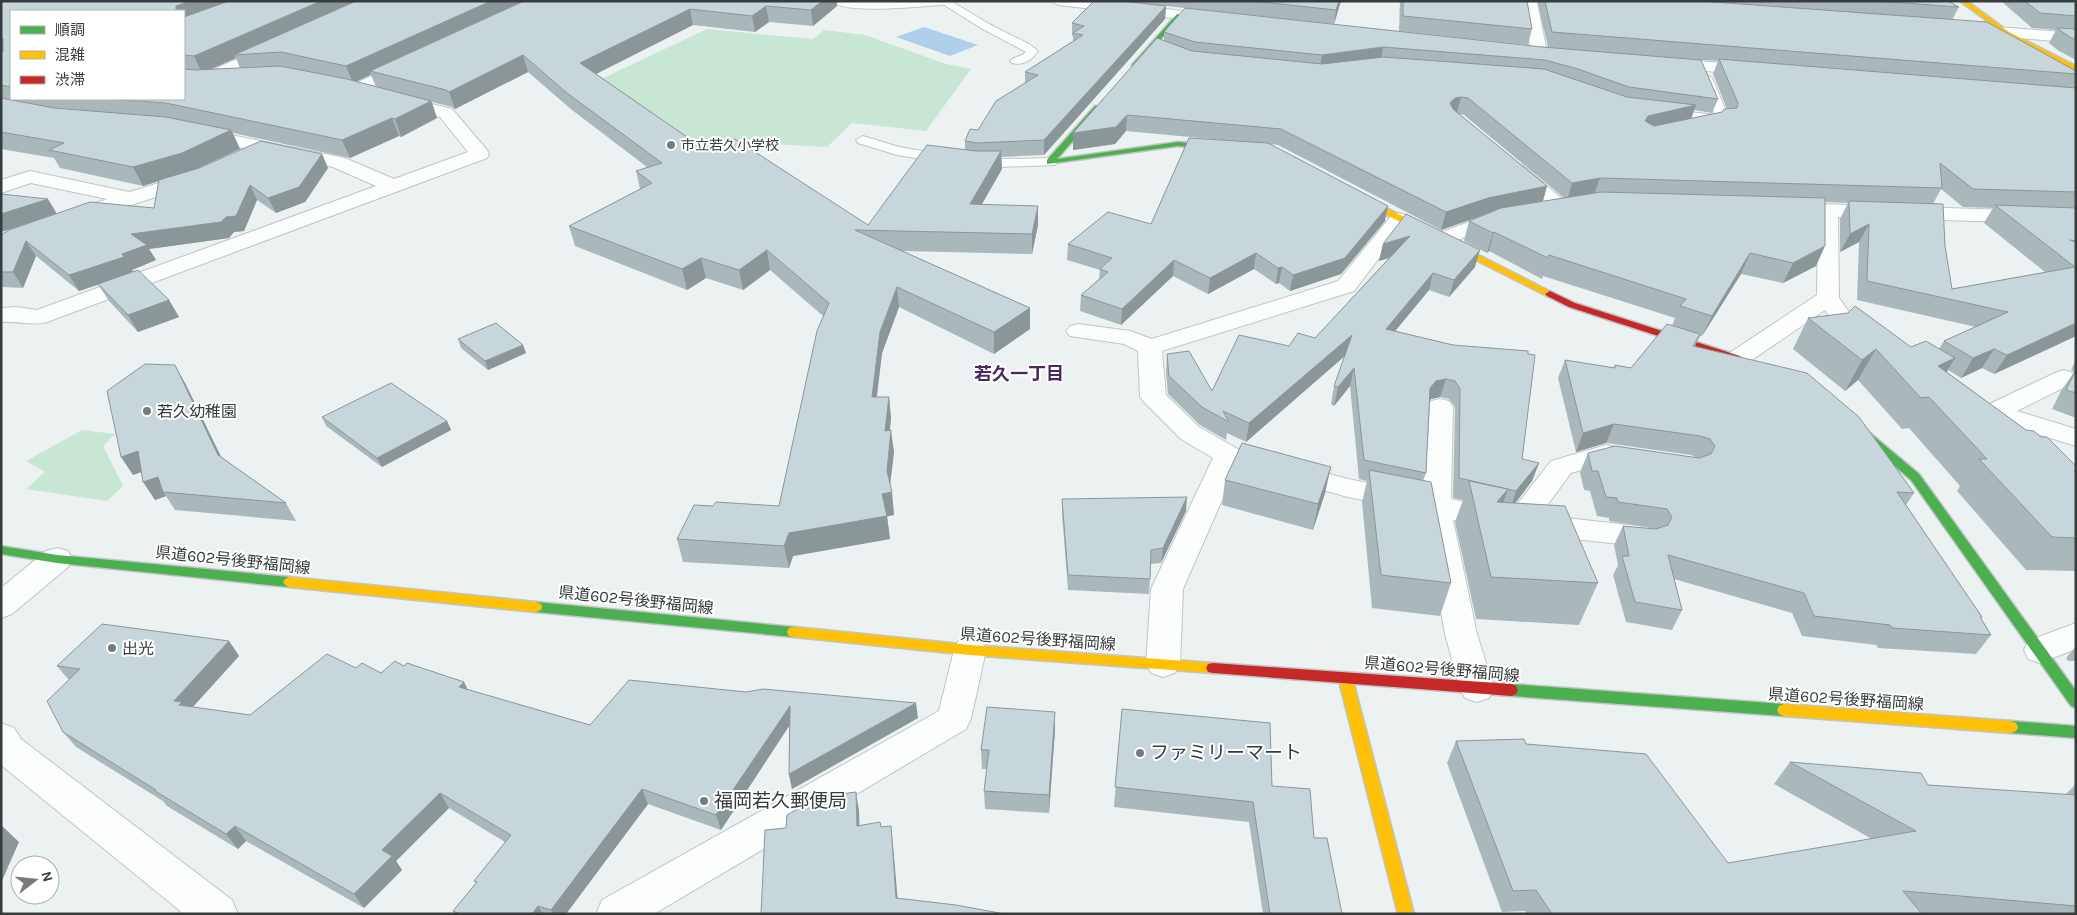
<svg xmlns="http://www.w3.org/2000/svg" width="2077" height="915" viewBox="0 0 2077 915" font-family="Karla,'Noto Sans JP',sans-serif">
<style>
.green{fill:#c8e6d4}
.water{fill:#afd0ea}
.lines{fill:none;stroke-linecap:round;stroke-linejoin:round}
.lane-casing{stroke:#c1c5c5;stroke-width:2}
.street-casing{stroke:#c1c5c5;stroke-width:2}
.fast-casing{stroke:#c1c5c5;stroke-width:3}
.slow-casing{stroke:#c1c5c5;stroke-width:3}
.jam-casing{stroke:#c1c5c5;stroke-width:3}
.lane{fill:#fcfdfd;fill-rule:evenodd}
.street{fill:#fcfdfd;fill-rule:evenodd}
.fast{fill:#4caf50;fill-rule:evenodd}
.slow{fill:#ffc107;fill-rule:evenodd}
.jam{fill:#c62828;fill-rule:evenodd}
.wall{fill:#abb8bb;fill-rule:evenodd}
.shaded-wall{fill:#8b9699}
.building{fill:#c7d6da;stroke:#8b9699}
.poi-dot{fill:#767c7c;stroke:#fff;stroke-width:2}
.labels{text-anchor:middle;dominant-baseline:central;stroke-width:4;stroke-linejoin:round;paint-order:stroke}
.far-poi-label{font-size:14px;fill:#373c3c;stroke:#fff;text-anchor:start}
.poi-label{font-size:16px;fill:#373c3c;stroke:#fff;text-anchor:start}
.street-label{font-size:16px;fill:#373c3c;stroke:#fff}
.neighbourhood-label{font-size:18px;font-weight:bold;fill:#492962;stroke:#fff}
.near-poi-label{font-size:19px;fill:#373c3c;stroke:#fff;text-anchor:start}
</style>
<rect width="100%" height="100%" fill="#ecf2f2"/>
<path class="green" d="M707,29L813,39L824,30L865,35L946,64L971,69L926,131L852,123L827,147L683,139L597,81Z
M82,430L115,434L103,446L123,486L107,501L26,489L45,472L26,461Z"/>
<path class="water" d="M924,27L978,45L950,56L896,37Z"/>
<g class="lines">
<g class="lane-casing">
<path id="lane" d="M938,1H951L989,24L1029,44L1038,51C1032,60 1023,66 1012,63L1010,61C1014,56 1022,57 1026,52L981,28Z
M1706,74L1712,78L1730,120L1729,123L1724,124L1660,116L1659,113L1660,110L1665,109L1715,115L1700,78Z
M863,136L899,147L951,156L953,159L946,163L897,155L858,143L856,140Z
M1050,158L1055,159L1057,162L1055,165L974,168L967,164L974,160Z"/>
</g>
<g class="street-casing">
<path id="street" d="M832,1H949L942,5C922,6 843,15 832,1Z
M1051,1H1099L1208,14L1213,15L1215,18L1213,21L1208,22L1058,5Z
M1523,1H1537L1547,53L1545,56H1533L1531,53Z
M1982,26L2076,33V43L1977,34L1974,31L1977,28Z
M272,44L278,46L280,49L278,52L210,84H198L196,80L198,76Z
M1667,58L1753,66L1759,68L1761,71L1759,74L1753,76L1661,66L1659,63L1661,60Z
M408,60L414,62L416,65L414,68L371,89L452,109L487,150L489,154L487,158L47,322C33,326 17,321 1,322V308L16,307L37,310L376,186L333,167L195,138L192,134L195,130L201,129L345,158L394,179L468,152L440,117L349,94L346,90L349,86Z
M1516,164L1523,166L1568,204L1571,208L1568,212L1561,214L1554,212L1509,174L1506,170L1509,166Z
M30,171L129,192L193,173L200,175L203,179L200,183L78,222L71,220L68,216L71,212L107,199L31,183L1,193V180Z
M1787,203L2076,212V224L1838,217L1839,298L1849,312L1877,330L1881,335L1877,340C1858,345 1835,326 1825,310L1746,364L1737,366L1728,364L1725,359L1728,354L1817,295L1818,216L1780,213L1777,209L1780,205Z
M1399,213L1406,215L1409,219L1354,291L1162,351L1166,395L1199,427L1238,449L1348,479L1422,494L1427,407L1431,401L1440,399L1449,401L1453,407L1451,499L1511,512L1551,461L1606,445L1632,451L1636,457L1632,463L1622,466L1607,463L1571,473L1540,515L1646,527L1657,530L1661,537L1657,544L1646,547L1539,535L1528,530L1518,533L1453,520L1477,634L1494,688L1489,698L1477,702L1465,698L1460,688L1445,634L1423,513L1348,497L1237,466L1183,589L1180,664L1175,673L1163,677L1151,673L1146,664L1151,589L1213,458L1181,439L1144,402L1140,397L1138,351L1124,344L1070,336L1066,331L1070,326L1078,324L1130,331L1152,339L1338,281L1392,215Z
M1501,213L1508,215L1511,219L1508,223L1495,226L1441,246L1433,245L1430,240L1433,235L1483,217Z
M2064,370L2073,373L2076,377L2073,383L2017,411L2076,429V446L1985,418L1981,412L1985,406L2055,373Z
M57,548L68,551L72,559L68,567L12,614L1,618V588L46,551Z
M2076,623V649L2040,663L2028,659L2024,650L2028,641Z
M970,637L982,641L986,650L971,719L966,729L654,914H596L602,900L939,711L954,650L958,641Z
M1,723L14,728L21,739L232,900L238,914H184L1,765Z"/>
</g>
<g class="fast-casing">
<path id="fast" d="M1177,14L1182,15L1136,67H1132V65Z
M1095,106L1102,108L1057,159L1178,142L1225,146L1229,148L1225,150L1178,146L1047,164V160Z
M1854,422L1858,423L1919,474L2076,691V708L2071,706L1911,480L1850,427L1849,425L1850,423Z
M1,546L57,555L289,577L293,579L295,582L293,585L289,587L57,563L1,554Z
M536,602L794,627L799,628L801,632L799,636L794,637L536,612L531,610L530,607L531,604Z
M1511,684L1784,704L1789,706L1791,710L1789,714L1784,716L1511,696L1506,694L1504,690L1506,686Z
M2011,721L2076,726V738L2011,733L2006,731L2004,727L2006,723Z"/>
</g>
<g class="slow-casing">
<path id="slow" d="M1960,1H1967L2009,32L2076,66V71L2005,34Z
M1351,193H1357L1555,294L1550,297L1547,296L1351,197Z
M289,577L536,602L541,604L542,607L541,610L536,612L289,587L285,585L283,582L285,579Z
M794,627L970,645L1213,663L1218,664L1220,668L1218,672L1213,673L970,655L794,637L789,636L787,632L789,628Z
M1345,672L1350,673L1352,677L1414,914H1398L1338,677L1340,673Z
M1784,704L2011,721L2016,723L2018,727L2016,731L2011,733L1784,716L1779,714L1777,710L1779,706Z"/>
</g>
<g class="jam-casing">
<path id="jam" d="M1550,291L1575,303L1740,356L1741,358L1740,360H1732L1569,307L1547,296L1545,294Z
M1213,663L1511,684L1516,686L1518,690L1516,694L1511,696L1213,673L1208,672L1206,668L1208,664Z"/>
</g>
<use href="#lane" class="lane"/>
<use href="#street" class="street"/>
<use href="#fast" class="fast"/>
<use href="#slow" class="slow"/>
<use href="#jam" class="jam"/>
</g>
<path class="wall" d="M1,1L837,6L813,26L769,22L755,32L693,25L596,74L697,144L714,146L868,225L965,150V141L978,130L1025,83V72L1073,41V36H1072V23L1094,1H1341L1334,24L1166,6L1165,19L1044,155L1001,157L1002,169L982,204L1038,225L1032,254L902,251L1030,308V329L994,354L899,307L882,353L877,397H889L891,418L890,430L894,452L890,485L894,515L887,516L890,539L793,556L789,568L683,562L677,539L713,506H779L823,316L770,270L743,290L706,278L687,290L575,246L569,226L640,189L636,171L647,167L572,110L528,72L455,109L452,107L432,102L437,118L401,137L399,136L350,158L233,133L240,149L197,169L322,154L328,168L305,202L276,213L257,200L244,231L234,232L229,238L149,249L156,260L132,270L133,272L169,300L179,317L138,332L109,301L98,284L79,291L36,256L23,288L1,287V235L49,216L1,232V234V194L57,214L154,208L159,181L143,186L60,168L54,158L1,149ZM11,11H184V99H11ZM236,58L240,68L211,69ZM371,75L376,87L356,82Z
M1400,1H1527L1532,29L1528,45L1399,31Z
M1537,1H1948L1959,7L1952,20L2076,71V86L2075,88H2076V336L1994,374L1982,368L1961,378L1948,370L1947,372L2026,430L2041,437L2076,466V571L2026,570L1957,491L1960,486L1909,428L1902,429L1858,380L1845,391L1793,349L1808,318L1911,347L1939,349L1944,341L1976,327L1857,300L1859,242L1840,252V219L1848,203L1825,202L1816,266L1783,283L1741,274L1702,336H1700L1695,346L1914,493L1906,505L1982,617L1981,618L1991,635L1976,654L1878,648L1876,645L1802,636L1792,613L1674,579L1682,610L1672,630L1626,622L1613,575L1618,565L1614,545L1623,526L1656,529H1658L1609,521V518L1597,516L1590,491L1584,490L1580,472L1588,453L1698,458L1691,455L1606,443L1576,452L1558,378L1565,360L1614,368L1615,365L1631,368L1672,326L1675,318L1543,276L1542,279L1489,251L1487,253L1464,241L1469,221L1485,215L1441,230L1278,145L1271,144L1385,221L1341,274L1290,291L1279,283L1276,284L1254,269L1208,294L1173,276L1121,325L1080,311L1081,295L1099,279L1100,270L1067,260L1068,244L1151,224L1233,141L1126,131L1115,144L1073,150V133L1164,40V32L1548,47ZM1701,60L1718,61L1713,74L1727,109L1722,112L1691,118L1694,110L1712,113L1718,99ZM1459,114L1464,115L1564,198L1543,201L1547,186ZM1941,189L1963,207L1993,208L1984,223L2045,272L1952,289L1933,204Z
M2001,1H2076V60L2059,51L2049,43L2056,30L2032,28Z
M1383,244L1475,267L1449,297L1429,290L1395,331L1453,345L1522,459L1539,463L1532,481L1515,503L1598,583L1579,625L1476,619L1455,522L1463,500L1453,498L1455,407L1449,399L1440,397L1431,399L1430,401L1426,473L1423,481L1451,583L1440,616L1372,608L1362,502L1367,481L1359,479L1350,386L1334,406L1331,404L1334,386L1345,356L1246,442L1227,433L1226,440L1200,425L1168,394L1166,372L1167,354L1212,391L1289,346L1315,338L1389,258L1379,261Z
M458,339L523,345L526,353L488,370L461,348Z
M2076,359V418L2052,409L2061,391L2074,372L2071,370Z
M185,383L221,457L286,503L296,521L175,510L166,496L155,500L141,472L133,475Z
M322,417L447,421L451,430L382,467L326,426Z
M1225,480L1325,493L1313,530L1222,505Z
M1062,499L1186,511L1161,563L1151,564L1149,594L1068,590L1062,514Z
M229,641L239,656L193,707L250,715L356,668L381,673L404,666L464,682L468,690L590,725L918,718L792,789L789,774V726L721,830L648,804L566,914H455L453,911L476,883L474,881L505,842L449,808L396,861L402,870L364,908L246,841L238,849L167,806L163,801L76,747L63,732L69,680L57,666Z
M2076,646V661H2068L2066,658Z
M1122,709L1272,786L1314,838L1342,914H1263L1249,822L1114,807Z
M1055,730L1049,813L985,809L984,791L987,769H982L981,750Z
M1456,741L1526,744L1728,863L1872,839L1774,784L1790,762L1928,785L2065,795L2076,784V914H1527L1525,911L1502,912L1447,763Z"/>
<path class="shaded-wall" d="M191,1H242L184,22V11H176V6Z
M321,1H363L234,55L236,58L202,73L194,56Z
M491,1H530L370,71L371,74L353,83L346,66Z
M822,1H837V6L813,26L811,10Z
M1339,1H1341L1334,24L1336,10Z
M766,6L769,22L755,32L752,16Z
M1166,6L1165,19L1044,155V140Z
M690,9L693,25L584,80L580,63Z
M1383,47L1381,60L1320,68L1322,55Z
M523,55L528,72L455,109L449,92Z
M1461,97L1457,113L1451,114L1450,103L1455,98Z
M431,101L437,118L401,137L395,119Z
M1696,105L1690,122L1643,132L1645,121L1648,116Z
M1127,115L1126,131L1115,144L1073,150V133Z
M392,118L399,136L350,158L342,140Z
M231,130L240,149L191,171L143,186L133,167Z
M1001,151L1002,169L971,223L970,204Z
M322,154L328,168L305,202L276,213L268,198Z
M1600,178L1594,195L1567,200L1572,183Z
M250,185L257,200L244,231L234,232L229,238L149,249L156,260L132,270L134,273L79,291L69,275L122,254L131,234Z
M1547,186L1542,204L1483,215L1441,230L1446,212L1488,198Z
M48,199L57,214L1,232V234V214Z
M1038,206V225L1032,254V234Z
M1388,206L1385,221L1341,274L1290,291L1293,275Z
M1869,224L1859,242L1840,252L1850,234Z
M1494,232L1489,251L1487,253L1493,233Z
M1410,236L1406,253L1379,261L1383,244Z
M26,241L36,256L23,288L13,272Z
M1825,246L1816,266L1783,283L1793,263Z
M767,250L770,270L743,290L739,270Z
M1480,250L1475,267L1449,297L1454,280Z
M1256,253L1254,269L1208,294L1210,278Z
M1750,253L1741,274L1702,336L1712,316Z
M701,258L706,278L687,290L682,269Z
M1174,260L1173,276L1121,325L1122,309Z
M1282,267L1279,283L1276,284L1278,268Z
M1433,273L1429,290L1382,347L1386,329Z
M897,287L899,307L882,353L874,418L872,397L880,332Z
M169,300L179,317L138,332L128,315Z
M1030,308V329L994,354V332Z
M2076,323V336L1994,374L2007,355Z
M1352,335L1348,353L1246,442L1249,423Z
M523,345L526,353L488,370L485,361Z
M1876,349L1858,380L1845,391L1862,360Z
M1994,349L1982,368L1961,378L1973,358Z
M1955,358L1936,389L1919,397L1938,366Z
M175,365L185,383L229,473L218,455Z
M1354,368L1350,386L1334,406L1338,387Z
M1446,379L1440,397L1431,399L1425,407L1430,388L1436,381Z
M889,397L891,418L887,453L885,431Z
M447,421L451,430L382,467L377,458Z
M1614,424L1606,443L1576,452L1583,433Z
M891,430L894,452L889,493L892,492L894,515L885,517L882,494L887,471Z
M138,451L150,469L133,475L121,457Z
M1539,463L1532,481L1510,510L1516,491Z
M1331,467L1325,493L1313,530L1318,504Z
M158,477L163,492L166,496L155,500L143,482Z
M1508,489L1493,530L1497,502Z
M1187,497L1186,511L1161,563L1163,548Z
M887,516L890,539L793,556L789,568L784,546L789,533Z
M229,641L239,656L189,711L174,701Z
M464,682L471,697L459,687Z
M916,703L918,718L792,789L789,774Z
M790,706L793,720L721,830L716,815Z
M1055,712V730L1049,813V795Z
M642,789L648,804L566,914H553L551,910Z
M856,792L859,811L860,845L857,826Z
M440,793L449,808L396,861L402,870L364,908L354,894L382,850Z
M1,825L19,842L1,883Z
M235,826L246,841L238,849L226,834Z
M891,826L893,845L899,914L896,898Z
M538,906L543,914H532Z"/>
<path class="building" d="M1,1H191L176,6V11H11V87L1,85V52H3V39H1Z
M229,1H321L194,56L184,55V17Z
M356,1H491L346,66L281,52L234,55Z
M524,1H822L811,10L766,6L752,16L690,9L580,63L697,144L708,141L714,146L735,139L868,225L927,145L976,151H1001L970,204L1038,206L1032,234L855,230L1030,308L994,332L897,287L880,332L872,397H889L885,431L891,430L887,471L892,492L882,494L887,516L789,533L784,546L677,539L694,505L713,506L716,502L779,506L817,331L829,303L767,250L739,270L701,258L682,269L569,226L652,183L636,171L662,163L567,93L523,55L449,92L446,90L370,71Z
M1094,1H1121L1166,6L1044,140L977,143L965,141L970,129L978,130L996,101L1038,75L1025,72L1083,35L1073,33L1084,26L1072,23Z
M1253,1H1339L1336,10Z
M1403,1H1527L1532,29L1403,16Z
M1545,1H1700L1987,22L2076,71V74L1552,32Z
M1877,1H1948L1959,7Z
M2025,1H2076V16L2040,13Z
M1185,8L1542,47L1701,60L1718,99L1629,87L1578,69L1545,60L1383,47L1322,55L1195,42L1164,32Z
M2057,28L2076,29V40L2068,36Z
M1157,38L1192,51L1322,64L1384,57L1544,69L1627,97L1696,105L1648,116L1645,121L1654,126L1722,112L1724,109L1737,108L1738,103L1719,59L2076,88V192L1973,189L1940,163L1942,188L1600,178L1572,183L1468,98L1461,97L1455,98L1450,103L1453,109L1547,186L1488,198L1446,212L1281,129L1127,115L1116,127L1073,133Z
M280,66L347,79L431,101L395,119L392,118L342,140L166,103L108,99H184V69L196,70Z
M1,98L54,108L166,117L231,130L182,153L133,167L49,150L64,143L1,132Z
M1189,138L1268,143L1388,206L1345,258L1293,275L1282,267L1278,268L1256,253L1210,278L1174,260L1122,309L1081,295L1108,272L1100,269L1112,258L1068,244L1108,212L1151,224Z
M261,141L322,154L299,187L268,198L250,185L236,216L226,217L221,222L131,234L147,245L122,254L124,257L69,275L26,241L13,272H1V235L9,230L90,202L154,208L159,180L199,168Z
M1601,192L1825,198V246L1793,263L1750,253L1712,316L1680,306L1686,299L1549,255L1548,258L1494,232L1493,233L1469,221L1501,208Z
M1,194L48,199L1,214Z
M1849,201L1943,204L1945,246L1952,289L2075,267L1995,205L2076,208V241L2070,240L2076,242V323L2007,355L1994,349L1973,358L1944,341L2008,312L1867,281L1869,224L1850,234Z
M1406,214L1480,250L1454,280L1433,273L1386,329L1453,345L1528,351V354L1535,355L1522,459L1539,463L1516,491L1459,478L1460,389L1455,381L1446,379L1436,381L1430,388L1426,473L1364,460L1354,368L1338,387L1334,386L1352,335L1249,423L1223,411L1229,422L1202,407L1169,376L1167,354L1189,351L1212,391L1239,335L1289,346L1298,333L1315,338L1410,236L1383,244Z
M138,270L169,300L128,315L98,284Z
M1855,306L1911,347L1926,341L1955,358L1938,366L2026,430L2034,431L2041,437H2047L2076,466V471H2074L2076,473V538L2052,537L1979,459H1987L1929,397L1921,398L1876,349L1862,360L1808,318L1848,313Z
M496,323L523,345L485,361L458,339Z
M1667,324L1700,334L1693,346L1807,373L1859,417L1914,493L1897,492L1982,617H1980L1991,635L1892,628L1890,625L1814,616L1804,593L1668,555L1682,610L1635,602L1622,556H1629L1623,526L1656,529L1668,525L1672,517L1667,509L1618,502L1617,498L1606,497L1598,471H1592L1588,453L1615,446L1699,458L1711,454L1715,446L1710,439L1700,436L1614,424L1583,433L1565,360L1615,368V365L1631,368Z
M145,364L175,365L218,455L286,503L163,492L158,477L143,482L138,451L121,457L107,391Z
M2076,371V393L2066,390L2075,372Z
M391,383L447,421L377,458L322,417Z
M1242,443L1331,467L1318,504L1225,480Z
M1369,470L1431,482L1451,583L1381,575Z
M1469,481L1508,489L1497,502L1565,506L1598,583L1491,577Z
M1187,497L1163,548L1151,550L1150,579L1068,575L1062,499Z
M102,624L229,641L174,701L182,702L179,705L250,715L327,654L356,668L362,663L381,673L395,661L404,666L407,663L464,682L459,687L590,725L629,680L746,692L763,689L916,703L789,774L790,706L716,815L642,789L551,910L538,906L532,914H460L453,911L477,882L474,881L511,835L440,793L382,850L392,856L354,894L235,826L226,834L155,791L156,790L63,732L47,701L80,669L57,666Z
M987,707L1055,712L1049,795L984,791L989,750H981Z
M1122,709L1270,723L1272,786L1310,789L1314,838H1327L1342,914H1270L1253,802L1115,787Z
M1524,739L1526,744L1646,754L1728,863L1916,831L1790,762L1921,773L1928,785L2076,795V906L1903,891L1922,914H1552L1536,890L1513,891L1456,741Z
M856,792L857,826L880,822L881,827L891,826L896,898L956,905L1005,914H761L765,830L786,828L787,815L818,797Z"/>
<g class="poi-dot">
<circle cx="671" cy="145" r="5"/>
<circle cx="147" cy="411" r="5"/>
<circle cx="112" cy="648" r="5"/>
<circle cx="1140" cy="753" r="5"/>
<circle cx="704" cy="801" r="5"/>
</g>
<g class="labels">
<g class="far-poi-label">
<text x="681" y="145">市立若久小学校</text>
</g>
<g class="poi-label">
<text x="157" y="411">若久幼稚園</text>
<text x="122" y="648">出光</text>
</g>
<g class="street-label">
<text transform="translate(233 560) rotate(6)">県道602号後野福岡線</text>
<text transform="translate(636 600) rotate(6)">県道602号後野福岡線</text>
<text transform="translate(1038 639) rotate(4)">県道602号後野福岡線</text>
<text transform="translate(1442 669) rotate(5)">県道602号後野福岡線</text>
<text transform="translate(1846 699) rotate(4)">県道602号後野福岡線</text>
</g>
<g class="neighbourhood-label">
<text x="1019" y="374">若久一丁目</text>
</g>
<g class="near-poi-label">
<text x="1150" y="753">ファミリーマート</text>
<text x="714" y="801">福岡若久郵便局</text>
</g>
</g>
<rect width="2077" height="915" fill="none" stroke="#373c3c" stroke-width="5"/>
<rect x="10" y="10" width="175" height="90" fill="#ffffff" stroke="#afb1b1"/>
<rect x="20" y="26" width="25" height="8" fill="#4caf50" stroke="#afb1b1"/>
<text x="55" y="35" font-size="15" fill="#373c3c">順調</text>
<rect x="20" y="51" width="25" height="8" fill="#ffc107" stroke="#afb1b1"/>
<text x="55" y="60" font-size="15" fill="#373c3c">混雑</text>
<rect x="20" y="76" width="25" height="8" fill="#c62828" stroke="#afb1b1"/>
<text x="55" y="85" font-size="15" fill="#373c3c">渋滞</text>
<g transform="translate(35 880) rotate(74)"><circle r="24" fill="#ffffff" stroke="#afb1b1"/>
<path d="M0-4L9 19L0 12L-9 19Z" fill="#767c7c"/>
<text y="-8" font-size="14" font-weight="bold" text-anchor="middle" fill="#373c3c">N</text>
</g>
</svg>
